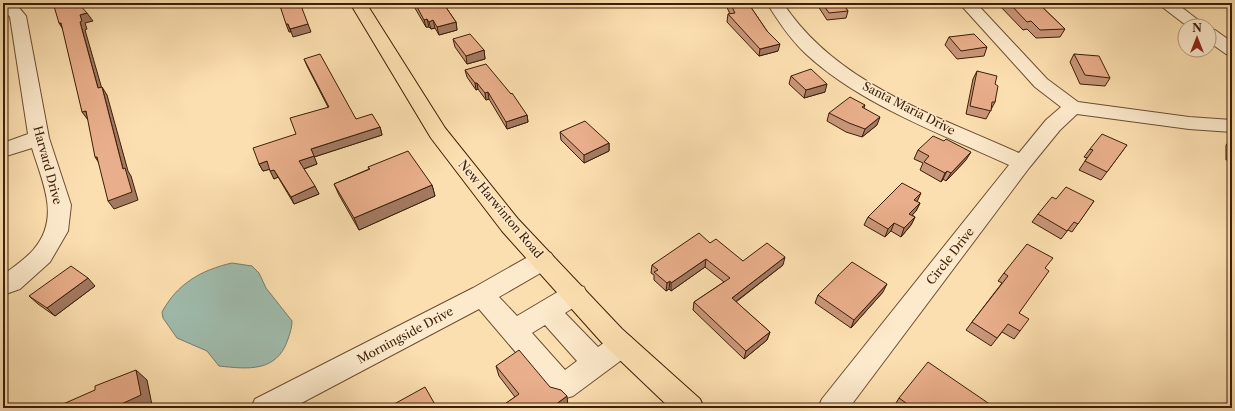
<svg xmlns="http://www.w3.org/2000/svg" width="1235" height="411" viewBox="0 0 1235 411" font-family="'Libre Caslon Text',serif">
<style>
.water{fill:#9fbcad;stroke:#777d6b}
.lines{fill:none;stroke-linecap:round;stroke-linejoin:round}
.minor-casing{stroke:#6c4e31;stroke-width:2}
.major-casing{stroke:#3c1e07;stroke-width:2}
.minor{fill:#fdeacc;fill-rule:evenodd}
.major{fill:#fcdfb0;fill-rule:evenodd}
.wall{fill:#c89678;stroke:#3c1e07}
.shaded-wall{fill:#a37a61;stroke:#3c1e07}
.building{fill:#e9ae8b;stroke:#3c1e07}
.labels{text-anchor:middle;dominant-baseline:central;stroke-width:3;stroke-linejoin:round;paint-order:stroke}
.street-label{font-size:12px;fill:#3c1e07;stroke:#fdeacc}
</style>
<rect width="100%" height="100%" fill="#fcdfb0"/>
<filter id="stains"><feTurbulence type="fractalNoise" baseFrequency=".005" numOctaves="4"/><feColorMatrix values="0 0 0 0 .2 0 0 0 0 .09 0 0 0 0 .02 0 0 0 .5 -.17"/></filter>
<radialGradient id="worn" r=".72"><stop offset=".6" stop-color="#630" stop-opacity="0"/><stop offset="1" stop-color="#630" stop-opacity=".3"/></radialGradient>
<path class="water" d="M232,263L252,266L259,273L266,288L292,321C292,328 290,333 288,339C277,373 247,369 219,366L207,351L177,338L163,318L162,312C177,284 201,270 232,263Z"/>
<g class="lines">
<g class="minor-casing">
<path id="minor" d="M3,3H15L26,16L49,138L71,205L68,231L50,262L20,289L3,295V275C13,267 26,259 34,249C61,217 42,182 32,148L3,157V143L28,134L10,17L3,9Z
M767,3H783C836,84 935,115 1019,153L1046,120L1061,107L1035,87L959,3H976L1047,79L1078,102L1189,117L1232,120V132L1189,129L1077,114L1060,130L1029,168L849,408H818L822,399L1009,165C942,134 861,105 806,54C790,39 778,21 767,3Z
M1157,3H1176L1206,26H1187Z
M1209,29L1215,30L1232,42V55L1226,54L1209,42Z
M543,251L551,253L555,260L551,267L499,297L517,316L566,287L575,284L584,287L587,294L584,301L565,313L598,347C610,339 616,332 631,337L635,345L631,353L573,396L563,399L553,396L479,309L292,408H251L255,399L473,288L535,253ZM545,325L577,361L565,370L532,333Z"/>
</g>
<g class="major-casing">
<path id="major" d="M350,3H366L445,128L518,219L622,329L700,399L704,408H670L604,345L502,231L431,138Z"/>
</g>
<use href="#minor" class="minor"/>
<use href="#major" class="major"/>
</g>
<path class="wall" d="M412,3H443L456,22L457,30L439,35L435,28L431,29L429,27H426Z
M725,3H748L767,31L778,51L759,56L727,22L728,14H730Z
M816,3H842L848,11L846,18L827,20Z
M999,3H1038L1065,29L1060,37L1036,38L1027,29L1023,30L998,4Z
M949,37L987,47L984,56L957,59L945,45Z
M453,39L484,50L485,59L467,64L455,47Z
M1074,54L1110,78L1105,86L1080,84L1070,62Z
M304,59L356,119L380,127L382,135L314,157L317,164L304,169L319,194L294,204L278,177L274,179L270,169L263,171L259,164L296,134L328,107L307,66Z
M465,70L527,115L528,122L507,129L489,99L486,100L478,89L476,90L467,77Z
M977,71L995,84V102L986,119L966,114L973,79Z
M791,76L825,92L804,98L789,84Z
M865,105L864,108L877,125L862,137L846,132L827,121L829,113Z
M560,132L609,143V151L584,163L561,140Z
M1232,138V160H1226V145Z
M1127,145L1101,180L1079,170L1087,158L1084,157L1090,149Z
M918,150L966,160L946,181L943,179L941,182L920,170L923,163L914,159Z
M368,167L432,185L435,196L359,230L339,195L334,184L369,169Z
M1056,199L1094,201L1072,232L1068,230L1061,239L1032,222L1038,214Z
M917,202L920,203L916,211L912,215L915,217L911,225L901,237L891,231L885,237L864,225L868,217Z
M710,243L743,261L783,265L736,302L770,332L767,340L744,359L693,310L694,302L724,282L705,267L671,291L669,289L666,291L654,280V275L651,273L652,265Z
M1045,269L1019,313L1020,331L1014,339L1002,332L991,346L966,330L972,322L1002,283L998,281L1004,273Z
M95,286L55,316L38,304L29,296Z
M883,292L851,328L815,303L818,295Z
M496,366L568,406L566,408H502V406L515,397L499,376Z
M899,398L989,408H893Z"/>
<path class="shaded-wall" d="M87,13L93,21L85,23L87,29L85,30L104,96L98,88L80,22V15Z
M427,19L429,27H426L424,20Z
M433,20L435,28L431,29L429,22Z
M456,22L457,30L439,35L437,27Z
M59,23H61L64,31Z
M286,24H288L291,32H289Z
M308,24L311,32L293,37L290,29Z
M780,44L778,51L759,56L760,49Z
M484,50L485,59L467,64L466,56Z
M475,83H477L478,89L476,90Z
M827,84L825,92L804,98L806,90Z
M102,87L107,95L128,171L131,176L138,200L114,209L108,201L123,169Z
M488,92L489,99L486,100L485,93Z
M86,111L88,120L82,112Z
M527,115L528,122L507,129L506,122Z
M880,117L877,125L862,137L865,129Z
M380,127L382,135L314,157L311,149Z
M609,143V151L584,163V155Z
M971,152L966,160L946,181L951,173Z
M314,156L317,164L303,169L299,161Z
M95,157H97L101,166Z
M267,161L271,169L263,171L259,164Z
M274,170L278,177L274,179L270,171Z
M947,171L943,179L941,182L945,173Z
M3,175L4,192H3Z
M432,185L435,196L359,230L354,218Z
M315,186L319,194L294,204L291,197Z
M921,193L917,202L914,200Z
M920,203L916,211L906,222L909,214Z
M915,217L911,225L901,237L904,228Z
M894,223L891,231L885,237L888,229Z
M785,257L783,265L730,306L732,298Z
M706,259L705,267L671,291V283Z
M88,278L95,286L55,316L47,308Z
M670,281L669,289L666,291L667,283Z
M887,284L883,292L851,328L854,320Z
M770,332L767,340L744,359L746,351Z
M136,370L147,380L152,405L145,408H118L117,406Z
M567,396L568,406L566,408H551Z"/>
<path class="building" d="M53,3H78L87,13L80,15L82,21L80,22L98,88L102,87L123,169L125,168L132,192L108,201L97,157H95L86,111L82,112L61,23H59Z
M279,3H300L308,24L290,29L288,24H286Z
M415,3H443L456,22L437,27L433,20L429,22L427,19L424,20Z
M730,3H748L767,31L780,44L760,49L728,14L735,13Z
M822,3H842L848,11L829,13Z
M1009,3H1038L1065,29L1040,30L1031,21L1027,22Z
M470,34L484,50L466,56L453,39Z
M974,34L987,47L961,51L949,37Z
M320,54L356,119L372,114L380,127L311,149L314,156L299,161L315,186L291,197L274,170L270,171L267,161L259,164L253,148L296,134L290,118L329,107L304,59Z
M1074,54L1099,56L1110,78L1085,75Z
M486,64L511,94L512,93L527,115L506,122L488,92L485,93L477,83H475L465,70Z
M811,69L827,84L806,90L791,76Z
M977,71L997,76L995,84L998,86L995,102H992L991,111L970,106Z
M850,97L865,105L862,107L880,117L865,129L849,123L829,113Z
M585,121L609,143L584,155L560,132Z
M1102,134L1127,145L1107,172L1085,161L1093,150L1090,149Z
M933,136L944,141L946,139L971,152L951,173L947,171L945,173L924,162L929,156L918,150Z
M408,151L432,185L354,218L334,184L370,169L368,167Z
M902,183L921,193L914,200L920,203L909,214L915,217L904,228L894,223L888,229L868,217Z
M1066,187L1094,201L1078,224L1074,222L1067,231L1038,214L1052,197L1056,199Z
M699,233L710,243L716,239L743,261L767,243L785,257L732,298L770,332L746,351L694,302L730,278L706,259L671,283L670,281L667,283L654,272L658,270L652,265Z
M1027,244L1053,258L1045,268L1049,271L1019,313L1029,319L1020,331L1008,324L997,338L972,322L1008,276L1004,273Z
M852,262L887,284L854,320L818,295Z
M71,266L88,278L47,308L29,296Z
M519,350L550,387L561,390L567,396L551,408H503L502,406L519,394L496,366Z
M928,362L991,405L989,408H913L899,398Z
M136,370L141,395L117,406L118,408H54L95,390V386Z
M425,387L437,408H387Z"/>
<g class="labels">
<g class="street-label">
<text transform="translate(909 108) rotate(27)">Santa Maria Drive</text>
<text transform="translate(48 165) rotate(75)">Harvard Drive</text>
<text transform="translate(501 209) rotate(50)">New Harwinton Road</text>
<text transform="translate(950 256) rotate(-52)">Circle Drive</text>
<text transform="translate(405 335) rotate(-28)">Morningside Drive</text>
</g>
</g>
<rect width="1235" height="411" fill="none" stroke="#fcdfb0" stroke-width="16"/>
<rect x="4" y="4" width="1227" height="403" fill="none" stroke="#3c1e07" stroke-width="2"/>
<rect x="8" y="8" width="1219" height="395" fill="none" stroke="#3c1e07"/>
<g transform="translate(1197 38)"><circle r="19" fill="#fdeacc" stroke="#b0987d"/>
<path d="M0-3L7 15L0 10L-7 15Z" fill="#8f2418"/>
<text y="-6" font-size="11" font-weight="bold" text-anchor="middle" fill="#3c1e07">N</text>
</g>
<rect width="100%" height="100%" filter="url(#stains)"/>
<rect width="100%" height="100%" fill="url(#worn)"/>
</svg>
